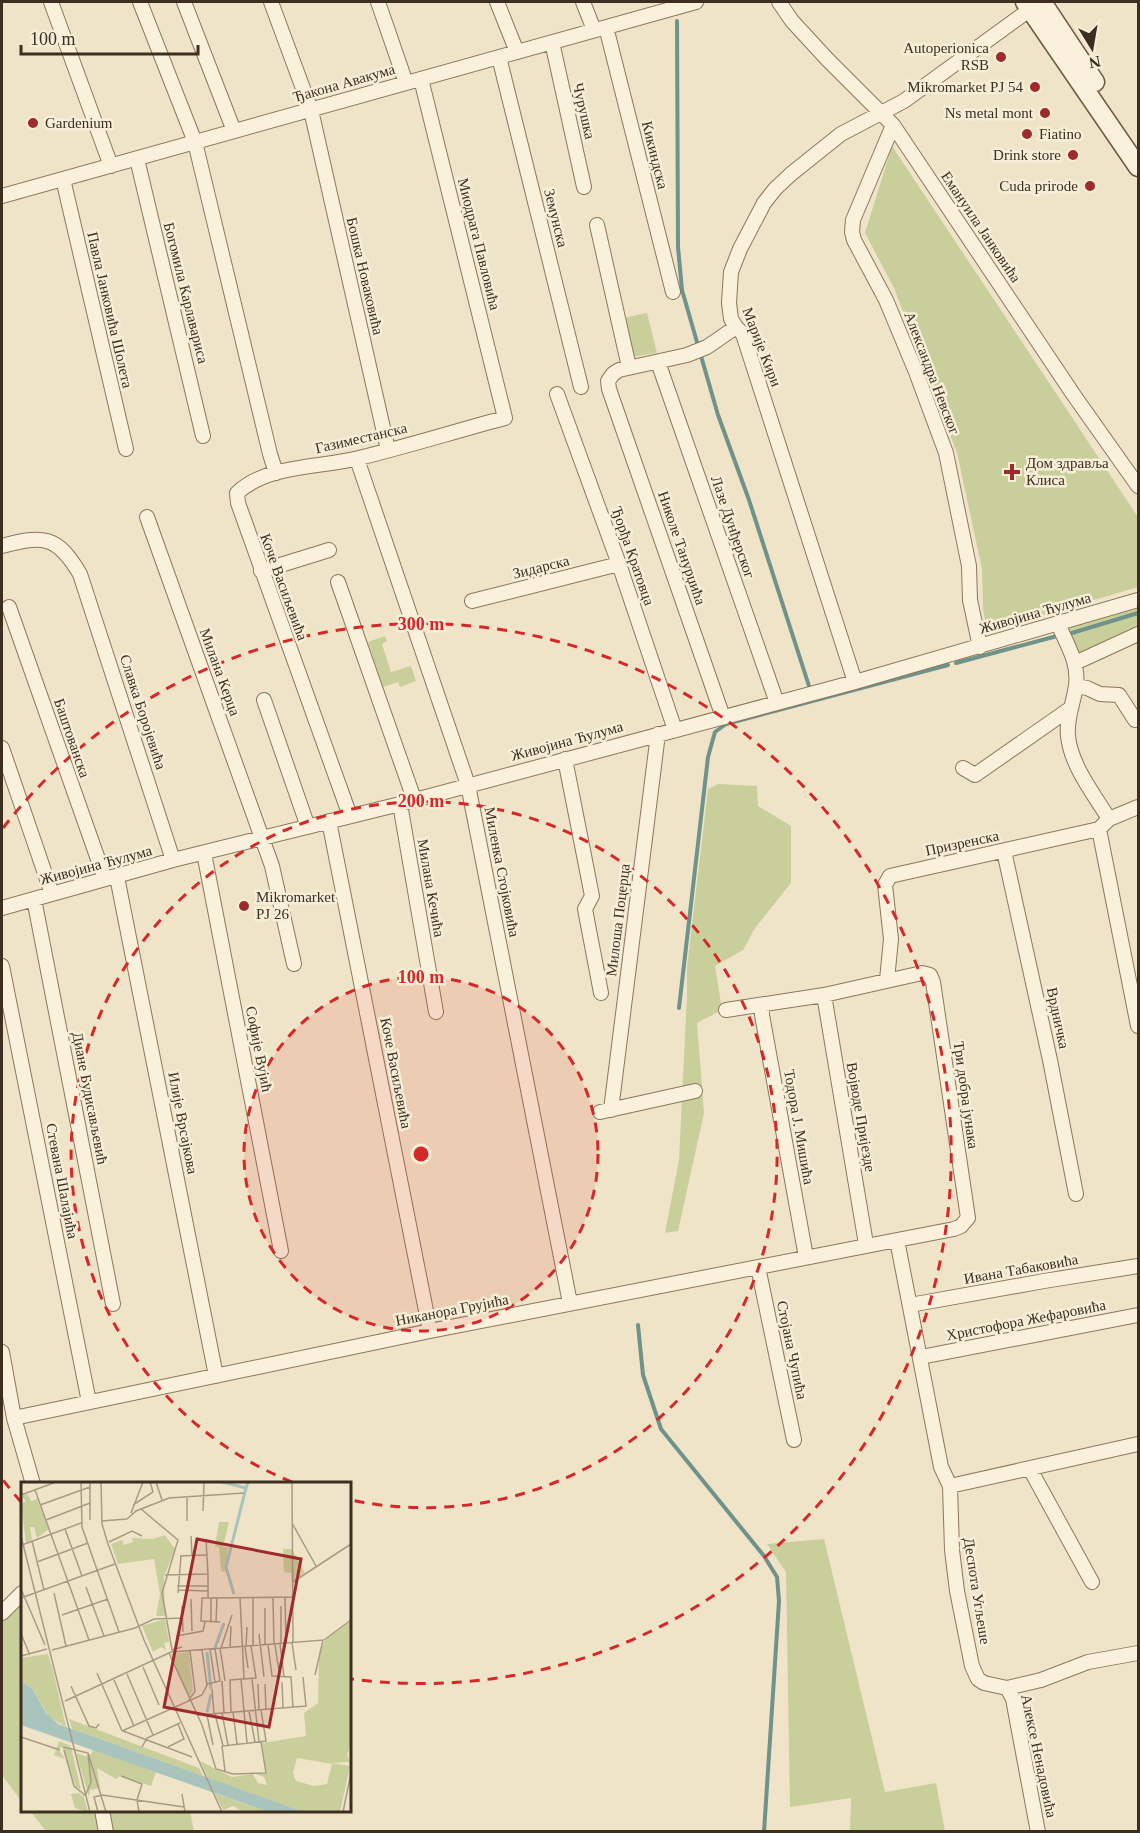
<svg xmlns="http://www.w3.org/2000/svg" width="1140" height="1833" viewBox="0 0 1140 1833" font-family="Georgia,serif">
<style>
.green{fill:#c9cf9b}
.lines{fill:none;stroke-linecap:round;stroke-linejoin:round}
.stream{stroke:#6f938a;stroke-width:4}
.minor-casing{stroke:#8d765c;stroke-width:16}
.secondary-casing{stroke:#6f573f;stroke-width:21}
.minor{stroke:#faf1dc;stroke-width:14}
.secondary{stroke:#faf1dc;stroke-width:18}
.ring{fill:none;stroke:#d62828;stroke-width:3;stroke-dasharray:10 8}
.poi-dot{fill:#9e2a2b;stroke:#f7eed8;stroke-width:2}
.labels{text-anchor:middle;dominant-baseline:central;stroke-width:5;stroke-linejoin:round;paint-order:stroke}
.poi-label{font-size:15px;fill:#3d2e20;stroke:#f7eed8;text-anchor:end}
.street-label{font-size:15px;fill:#3d2e20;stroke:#f7eed8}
.inset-river{fill:none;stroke:#a9c4bc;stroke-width:3}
.inset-road{fill:none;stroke:#a89b85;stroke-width:1.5}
.view{fill:#9e2a2b;fill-opacity:0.15;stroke:#9e2a2b;stroke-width:3}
.inset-edge{fill:none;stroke:#3d2e20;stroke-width:3}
.centre{fill:#d62828;stroke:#f7eed8;stroke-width:3}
.ring-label{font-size:18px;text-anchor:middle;font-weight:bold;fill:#d62828;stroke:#f7eed8;stroke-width:5;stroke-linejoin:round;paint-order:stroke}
</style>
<rect width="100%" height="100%" fill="#f0e4c8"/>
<path class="green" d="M892,146L1138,517V587L987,632L983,610L982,569L957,453L894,288L865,233Z
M647,313L657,353L632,357L623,318Z
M1138,607V628L1083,653L1076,651L1065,629Z
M385,636L387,641L382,644L391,672L411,666L416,681L400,687L398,682L383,687L368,642Z
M718,784L757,786L758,806L791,826V883L755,928L743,950L715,966L722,1010L697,1023L704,1113L678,1231L665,1233L679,1160L687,996V967L708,789Z
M824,1539L885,1792L936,1783L945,1831H850L851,1798L790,1807L786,1572L767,1544Z
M22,1602V1802L2,1775V1623Z
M30,1811H190L194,1831H46Z"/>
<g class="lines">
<path class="stream" d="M677,21L678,247L682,290L718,415L749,500L809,686
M1072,633L1138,613
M956,663L1057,636
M679,1008L708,757L715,732L726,724L948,665
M638,1325L643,1375L661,1429L764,1556L777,1577L779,1601L764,1832"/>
<g class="minor-casing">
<path id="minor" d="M51,2L111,166
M140,2L195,142L270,454L276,473
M184,2L234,131
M271,2L311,110L388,450
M378,2L406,83
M497,2L517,52
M583,2L594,30
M779,2L792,21L827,59L893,125L1073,394L1138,486
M606,27L673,292
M552,42L584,187
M499,57L581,387
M893,125L853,220L852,232L854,240L886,300L916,372L946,453L969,566L970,600L980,647
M137,159L203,436
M63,179L126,449
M2,196L696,2
M597,225L629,367
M658,362L777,703
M557,394L619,564L675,730
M357,459L468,785L570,1303
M147,517L272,866L294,964
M2,546C43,535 57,535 80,574L173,860
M261,571L329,550
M338,582L414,799
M472,601L619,564
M9,607L105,879
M1058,624C1067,644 1079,663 1076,685C1074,702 1066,719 1068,736C1071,766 1094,794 1109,819
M1075,663L1138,634
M855,682L743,334L736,327L731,319L729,303L731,272L740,249L764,203L775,189L791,174L841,134L904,101L1036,5
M1076,686L1087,688L1100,694L1119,695L1135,720
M264,700L308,827
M723,717L609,389L608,381L613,374L619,370L687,355L707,347L736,327
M2,748L52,894
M565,759L592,896L585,909L601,993
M963,768L975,775L1071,708
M400,804L436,1012
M350,816L238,503L237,493C268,464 320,468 359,458C408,446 456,431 505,418L421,79
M329,821L430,1331
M1099,829L1138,1026
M1004,851L1050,1060L1076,1194
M204,853L281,1251
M117,877L216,1376
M34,899L113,1304
M2,908L173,860L400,804L855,682L1138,600
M2,966L89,1402
M887,980L891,939L885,885L890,876L1099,829L1109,819L1138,807
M824,995L866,1244
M765,1004L762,1008V1015L806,1257
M726,1010L824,995L922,973L930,975L933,982L968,1218L961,1226L954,1229L897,1240
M611,1110L658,734
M600,1112L695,1091
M758,1267L794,1440
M910,1305L1044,1281L1138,1266
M2,1352L14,1418L33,1484
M921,1357L1138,1315
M14,1418L430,1331L897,1240L941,1467L950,1486
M1138,1444L950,1486L952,1550L957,1591L972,1666L978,1679L984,1683L1007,1688L1041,1680L1088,1662L1138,1653
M1030,1469L1092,1582
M2,1613L22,1593
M1007,1688L1013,1699L1038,1832
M102,1810L106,1832"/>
</g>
<g class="secondary-casing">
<path id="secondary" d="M1025,2L1138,167
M1042,2L1095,82"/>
</g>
<use href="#minor" class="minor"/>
<use href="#secondary" class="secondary"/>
</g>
<circle cx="421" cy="1154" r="177" fill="#d62828" fill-opacity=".12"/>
<g class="ring">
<circle cx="421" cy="1154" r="177"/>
<path d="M292 1482A353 353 0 1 1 351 1500"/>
<path d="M21 1502A530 530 0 0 1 3 1480M3 828A530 530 0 1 1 352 1679"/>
</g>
<g class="poi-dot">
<circle cx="1001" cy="57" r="6"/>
<circle cx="1035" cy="87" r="6"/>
<circle cx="1045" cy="113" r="6"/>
<circle cx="33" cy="123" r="6"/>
<circle cx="1027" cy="134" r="6"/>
<circle cx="1073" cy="155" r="6"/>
<circle cx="1090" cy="186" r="6"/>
<path d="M1009 463h6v6h6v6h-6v6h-6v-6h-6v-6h6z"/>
<circle cx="244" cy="906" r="6"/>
</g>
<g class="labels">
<g class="poi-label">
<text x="989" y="48">Autoperionica<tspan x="989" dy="17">RSB</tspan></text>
<text x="1023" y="87">Mikromarket PJ 54</text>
<text x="1033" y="113">Ns metal mont</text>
<text x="45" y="123" text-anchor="start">Gardenium</text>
<text x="1039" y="134" text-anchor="start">Fiatino</text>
<text x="1061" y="155">Drink store</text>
<text x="1078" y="186">Cuda prirode</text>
<text x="1026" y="463" text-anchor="start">Дом здравља<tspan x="1026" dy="17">Клиса</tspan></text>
<text x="256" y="897" text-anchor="start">Mikromarket<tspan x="256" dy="17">PJ 26</tspan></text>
</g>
<g class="street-label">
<text transform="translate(344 83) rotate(-16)">Ђакона Авакума</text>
<text transform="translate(584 111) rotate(77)">Чурушка</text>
<text transform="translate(655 155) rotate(76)">Кикиндска</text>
<text transform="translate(556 218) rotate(76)">Земунска</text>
<text transform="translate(981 227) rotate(56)">Емануила Јанковића</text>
<text transform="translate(479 244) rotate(76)">Миодрага Павловића</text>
<text transform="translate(365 276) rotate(77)">Бошка Новаковића</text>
<text transform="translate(186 293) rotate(76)">Богомила Карлавариса</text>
<text transform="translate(110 310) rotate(77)">Павла Јанковића Шолета</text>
<text transform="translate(762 347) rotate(69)">Марије Кири</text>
<text transform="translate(932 373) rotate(69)">Александра Невског</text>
<text transform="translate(361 438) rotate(-13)">Газиместанска</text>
<text transform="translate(733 527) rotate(71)">Лазе Дунђерског</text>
<text transform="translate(682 548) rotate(71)">Николе Танурџића</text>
<text transform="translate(633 556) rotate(71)">Ђорђа Кратовца</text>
<text transform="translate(541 567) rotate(-14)">Зидарска</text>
<text transform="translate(284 587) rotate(70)">Коче Васиљевића</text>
<text transform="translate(1035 613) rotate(-16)">Живојина Ћулума</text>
<text transform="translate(220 672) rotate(70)">Милана Керца</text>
<text transform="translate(143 712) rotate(72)">Славка Боројевића</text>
<text transform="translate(72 738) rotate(71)">Баштованска</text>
<text transform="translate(567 741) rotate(-15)">Живојина Ћулума</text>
<text transform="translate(962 843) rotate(-12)">Призренска</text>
<text transform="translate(96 865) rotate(-15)">Живојина Ћулума</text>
<text transform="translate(502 872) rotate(79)">Миленка Стојковића</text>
<text transform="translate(431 888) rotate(80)">Милана Кечића</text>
<text transform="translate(618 920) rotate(-83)">Милоша Поцерца</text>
<text transform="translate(1058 1018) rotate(78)">Врдничка</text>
<text transform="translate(259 1049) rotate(79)">Софије Вујић</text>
<text transform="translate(396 1073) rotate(79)">Коче Васиљевића</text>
<text transform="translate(966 1095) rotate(82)">Три добра јунака</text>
<text transform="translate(90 1098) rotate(79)">Диане Будисављевић</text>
<text transform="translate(861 1117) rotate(80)">Војводе Пријезде</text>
<text transform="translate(183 1123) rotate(79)">Илије Врсајкова</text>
<text transform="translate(799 1127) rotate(80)">Тодора Ј. Мишића</text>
<text transform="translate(62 1181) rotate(79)">Стевана Шалајића</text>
<text transform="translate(1021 1269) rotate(-10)">Ивана Табаковића</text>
<text transform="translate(452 1310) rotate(-11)">Никанора Грујића</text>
<text transform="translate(1026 1320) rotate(-11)">Христофора Жефаровића</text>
<text transform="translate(792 1350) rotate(78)">Стојана Чупића</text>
<text transform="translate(977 1591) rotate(81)">Деспота Угљеше</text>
<text transform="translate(1039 1756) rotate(78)">Алексе Ненадовића</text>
</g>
</g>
<g transform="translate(21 1482)">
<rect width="330" height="330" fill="#f0e4c8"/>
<path d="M7,12L10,19L16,17L28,47L16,56L13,45H9L11,58L5,61L0,22L5,19L0,14ZM198,40H208L202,65H207L205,90L200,89L198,65H194ZM144,53L154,67L143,94L144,134H135L139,112L133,77L97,82L90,62L101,58L103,63L112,60L111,56L131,57ZM262,67H271L284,91L271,100L270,91L263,90ZM144,137L148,160L143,161L145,168L140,165L132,170L121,144ZM330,139V262L326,273L329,280L311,281L329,284L319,330H283L187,296L179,279L211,295L232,292L237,301L246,303L243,295L235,292H245L241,261L285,254L283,231L297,221L298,173L304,158ZM276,276L311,282L306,302L293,304L275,299L272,291ZM168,170L172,208L168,216L150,172ZM27,172L32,188L45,245L28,235L11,206L0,200V176ZM48,237L178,286L182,294L51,247ZM38,259L50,264L46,265H50L60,308L55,305L41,264L38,268L44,277L33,273ZM72,268L135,290L130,304L99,294L95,297L76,286L79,306L69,308L68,315L55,271L68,275ZM61,308L67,330L54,326L50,312L59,311L62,315ZM193,311L248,330H223L212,324L202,328Z" fill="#c9cf9b" fill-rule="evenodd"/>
<path d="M0,200L11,206L25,231L37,242L283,330H248L0,243Z" fill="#a9c4bc"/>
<path class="inset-river" d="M201,0L225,6L227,0M213,112L205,85L225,6M194,166L203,141M186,170L190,207M186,230L190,212"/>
<path class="inset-road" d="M60,0L61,45L98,150M69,0V38M80,0L81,42L87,62L123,158L201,330M135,0L141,18M271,0L272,161M14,8L68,158M0,13L35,0M166,15V39M19,23L69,5M112,23L132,10L129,0M120,27L157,58L141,111L151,168L161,165M182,29L183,0M110,31L122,0M25,38L69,21M80,39L106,37L115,29L148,16L223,11M271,41L295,84M44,47L61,94M0,54L69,330M170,54L171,73M11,59L23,108M88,60L111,49L121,54M1,63L60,41M159,74L185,73M16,80L67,61M187,92V116L272,115M144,93L187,92L185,57M272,100L330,62M156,104H187M65,105L83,154M0,107L24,163M157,108L187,109M33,111L45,164M157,111L160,74M264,115L265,162M0,116L94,82M187,116H181L180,139L199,140M219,116L223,197M232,116V164M252,116L253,163M170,117L171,149M161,124L162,150M260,124V162M244,126V163M41,133L87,117M190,139V116M195,140L196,116M0,152L9,173M238,152L243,195M155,154L182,149L184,140M303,158L330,138M271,161L275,188M259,162L263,195M247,163L251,194L270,195L272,226M254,163L258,189M225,164L226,145M224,165L227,186M199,166L204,199M200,166L211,133M209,166L210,144M189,167L194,200M31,168L114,146L133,137L162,136M148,171L181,243L195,287L212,292L245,291L240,260M0,174L26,167M122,185L138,223M76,191L101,249M106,192L132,253M220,197L226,261M231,197L238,260M93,198L113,244M201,199L203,231M261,200L262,226M186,202L199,199L194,167M237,202L238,228M244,202L245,228M50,204L68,244L75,246L78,242M191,207L193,232M168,218L174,209L169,169M44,219L150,170L302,158L294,193M228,229L234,260M212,230L216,262M201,231L207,263M210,231L209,198L235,196L230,164M194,232L202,264L245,259L240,228M177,233L285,224L282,195M186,233L192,263M101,249L181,213L186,203L181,168M102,249L171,275M0,255L39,268M201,264L204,289M42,265L67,271L70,300L65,312M121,265L126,256L159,241M147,265L163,257L157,242M43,268L53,304L65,314M67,271L85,330M100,294L121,302L116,318L118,330M161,312L164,330M77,330L73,315L81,313L163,325M322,330L330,291"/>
<path class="view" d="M176,57L280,77L248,245L143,225Z"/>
<rect width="330" height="330" class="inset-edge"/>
</g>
<circle cx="421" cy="1154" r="9" class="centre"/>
<g class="ring-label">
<text x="421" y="630">300 m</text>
<text x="421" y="807">200 m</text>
<text x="421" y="983">100 m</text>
</g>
<rect width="1140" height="1833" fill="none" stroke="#3d2e20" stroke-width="6"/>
<g transform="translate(1092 48) rotate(169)" stroke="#f7eed8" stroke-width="4.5" paint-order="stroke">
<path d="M0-4.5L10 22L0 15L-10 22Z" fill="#3d2e20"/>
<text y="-9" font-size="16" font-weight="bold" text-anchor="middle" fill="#3d2e20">N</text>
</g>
<path d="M21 45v9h177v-9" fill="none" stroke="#3d2e20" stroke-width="3"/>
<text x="30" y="45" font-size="18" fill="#3d2e20" stroke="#f7eed8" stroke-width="4.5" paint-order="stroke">100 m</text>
</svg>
